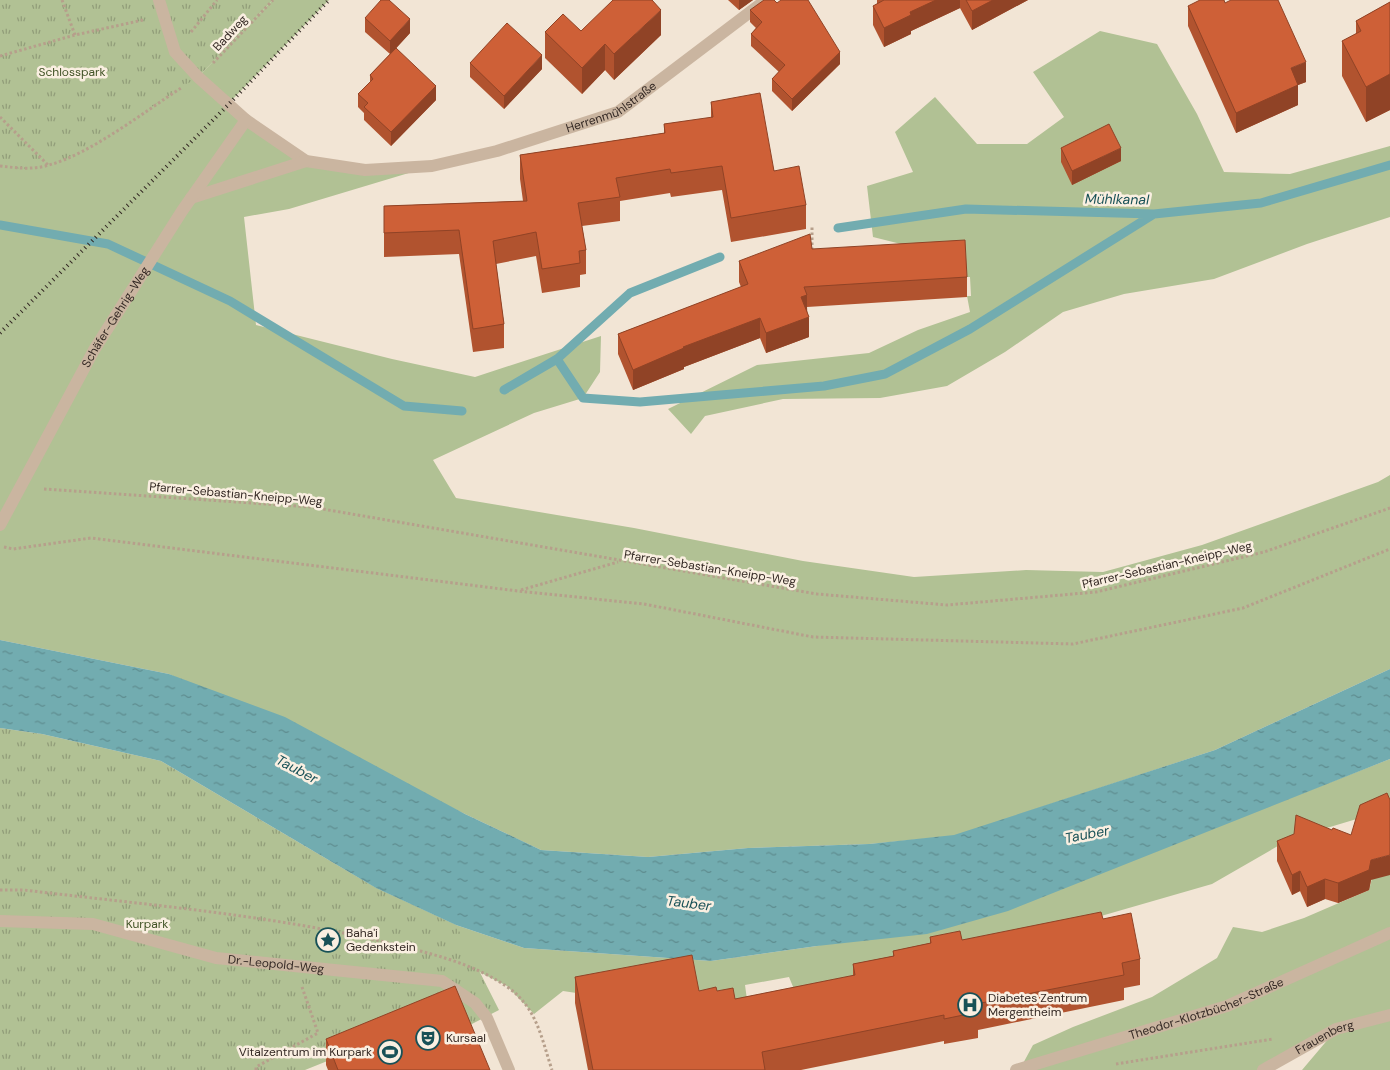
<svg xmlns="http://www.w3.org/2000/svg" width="1390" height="1070" viewBox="0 0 1390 1070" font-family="'DM Sans',sans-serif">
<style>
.green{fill:#b1c194}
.park{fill:url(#park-tufts)}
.water{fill:url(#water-ripples)}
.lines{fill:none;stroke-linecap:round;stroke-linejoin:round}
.stream{stroke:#72acb0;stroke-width:9}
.path{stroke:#b69f8b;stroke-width:3;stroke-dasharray:2.5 2.5;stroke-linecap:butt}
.minor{stroke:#cab5a0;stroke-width:12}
.rail{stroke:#342924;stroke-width:4;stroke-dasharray:1 4;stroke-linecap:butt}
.wall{fill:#b1532f}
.shaded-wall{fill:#904326}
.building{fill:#ce6037;stroke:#904326}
.labels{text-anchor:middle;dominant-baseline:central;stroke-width:5;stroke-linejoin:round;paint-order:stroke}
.street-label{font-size:12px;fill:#342924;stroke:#faefe1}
.park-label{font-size:12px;fill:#415326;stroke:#faefe1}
.poi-label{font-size:12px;fill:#342924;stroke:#faefe1;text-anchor:start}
.water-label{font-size:14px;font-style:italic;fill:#185157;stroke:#faefe1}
</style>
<defs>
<pattern id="park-tufts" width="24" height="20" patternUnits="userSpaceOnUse" patternTransform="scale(1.25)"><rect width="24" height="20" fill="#b1c194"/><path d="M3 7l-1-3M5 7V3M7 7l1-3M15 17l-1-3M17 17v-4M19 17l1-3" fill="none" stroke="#919d79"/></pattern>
<pattern id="water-ripples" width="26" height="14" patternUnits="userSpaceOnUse" patternTransform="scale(1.25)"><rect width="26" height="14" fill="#72acb0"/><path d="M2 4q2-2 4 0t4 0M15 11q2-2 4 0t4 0" fill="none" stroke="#5e8c8f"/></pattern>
</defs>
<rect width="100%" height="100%" fill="#f2e5d5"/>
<path class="green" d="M0,0L198,77L273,0H329L229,103L306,161L365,170L432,166L289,209L244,217L256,325L392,359L475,377L601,336L600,372L583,398L534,413L433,460L456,498L634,528L803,561L914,577L1026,570L1103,572L1202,545L1378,482L1390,475V669L1215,750L954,836L869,844L748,848L648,857L541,850L169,674L0,640Z
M1100,31L1157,44L1197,114L1224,172L1290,174L1390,146V217L1307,244L1214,279L1124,294L1063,312L1005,352L947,386L880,398L783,399L705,416L691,434L668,409L757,365L869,353L918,330L970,312L967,296H971L970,277H967L965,260L873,237L867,186L913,172L895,132L935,97L977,144H1027L1064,117L1033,72Z
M0,728L272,828L376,888L456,925L524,948L711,961L817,946L1205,831L1390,759V809L1290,839L1212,884L1056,929L803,1011L789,977L745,985L748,1007L603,997L563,991L534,1014L507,986Z
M1373,874L1390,875V1070H1302L1335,1031L1263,1070H1016L1020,1069L1033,1045L1073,1027L1152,997L1217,958L1233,927L1262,932L1304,918L1369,890Z"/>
<path class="park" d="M0,0H273L198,77L77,155L48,165L22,169L0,166Z
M0,728L42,734L161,761L376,888L456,925L499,1010L470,1025L457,1009L305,1070H0Z"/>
<path class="water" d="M0,640L169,674L285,717L465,814L541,850L648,857L748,848L869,844L954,835L1215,750L1390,669V759L1008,911L927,934L817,946L711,961L524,948L456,925L376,888L161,761L42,734L0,728Z"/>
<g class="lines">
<path class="stream" d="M0,225L108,244L230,301L404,406L462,411
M838,228L966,209L1154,214L1261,203L1390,165
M557,359L583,398L640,402L824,386L885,374L970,329L1154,214
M504,390L557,359L630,293L720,257"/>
<path class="path" d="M62,0L75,35
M191,32L217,0
M0,56L75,35L143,20
M213,63L273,0
M0,117L48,165
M0,166C17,168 33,170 49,165C90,154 144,112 181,88
M812,250V225
M44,489L311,507L817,594L947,605L1096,592L1264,552L1390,508
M4,547L13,549L91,538L518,591L644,604L813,637L1073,644L1243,608L1390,549
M521,590L618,562
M0,890H24C147,905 273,915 393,944C432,954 472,963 506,986C537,1007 541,1037 552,1070
M1116,1064L1273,1039
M256,1070V1067L318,1033L302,987"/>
<g class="minor">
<path id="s1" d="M159,0L175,52L198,77L246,120L306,161L365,170L432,166L497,151L618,112L766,0"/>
<path d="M191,198L306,161"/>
<path id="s2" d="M0,525L94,350L182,211L246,120"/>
<path id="s3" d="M0,921L93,924L216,958L442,981L475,1003L487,1018L509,1070"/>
<path id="s4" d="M1016,1070L1227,1006L1390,933"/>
<path id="s5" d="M1263,1070L1336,1029L1390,1015"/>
</g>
<path class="rail" d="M0,333L229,104L329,0"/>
</g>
<path class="wall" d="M728,0H753L739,10Z
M877,0H1028L972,30L960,8L911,31V34L884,47L873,25V6L877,4Z
M1390,2V110L1366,122L1342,76V41L1356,34V21Z
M1225,3L1306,82L1298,85V105L1236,133L1188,26V6Z
M750,10L840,64L792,111L772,91V79L779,72L751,46V34L756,28L750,22Z
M365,18L410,33L396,48L436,100L391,146L364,120V113L358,107V94L370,82V75L390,54L365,32Z
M581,31L661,35L614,80L605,70L582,94L545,58V32Z
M470,63L542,69L504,109L470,77Z
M711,102L806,205V229L731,242L722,190L671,197L670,193L620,201V221L582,226L586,250V274L580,275V287L542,293L536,256L496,264L504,324V348L473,352L459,254L384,257V206L523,201L520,179V155L664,133V124L711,118Z
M1061,148L1121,161L1072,185L1061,162Z
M812,249L967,277V297L807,307L809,337L766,353L760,338L684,367V369L633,390L618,354V334L741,287L739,282V261Z
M1277,841L1371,880L1369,890L1338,903L1325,899L1307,907L1300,891L1292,895L1277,861Z
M1103,919L1140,959V985L1124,988V1000L978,1030V1038L944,1044V1041L801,1070H588L575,1003V977L699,991H717L735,999L853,976V964L893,956V951L930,943V937L962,940Z
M326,1039L490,1070H328L326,1065Z"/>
<path class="shaded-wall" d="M739,0H753L739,10Z
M936,0H960V8L911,31V34L884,47V28L910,12Z
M993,0H1028L972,30V11Z
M661,10V35L614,80V54Z
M410,19V33L390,55V41Z
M605,44V70L582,94V68Z
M840,52V64L792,111V99Z
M542,55V69L504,109V96Z
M1306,62V82L1298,85V105L1236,133V113L1291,68Z
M1390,74V110L1366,122V87Z
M436,86V100L391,146V132Z
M1121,148V161L1072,185V171Z
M807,295V315L801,297Z
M809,317V337L766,353V333Z
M760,318V338L684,367V369L633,390V370L683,347Z
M1390,855V875L1371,880L1369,890L1338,903V883L1371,860Z
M1300,871V891L1292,895V875Z
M1325,879V899L1307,907V887Z"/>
<path class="building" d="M381,0H389L410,19L390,41L365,18Z
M613,0H652L661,10L614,54L605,44L582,68L545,32L563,14L581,31Z
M764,0H774L777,3L781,0H808L840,52L792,99L772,79L785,65L751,34L762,22L750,10Z
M884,0H936L910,12L911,15L884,28L873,6Z
M966,0H993L972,11Z
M1200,0H1224L1225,3L1231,0H1278L1306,62L1291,68L1298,85L1236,113L1188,6Z
M1390,2V74L1366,87L1342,41L1361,31L1356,21Z
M507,23L542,55L504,96L470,63Z
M396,48L436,86L391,132L364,107L368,103L358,94L373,79L370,75Z
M760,93L774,171L799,166L806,205L731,218L722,166L671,173L670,169L616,178L620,197L578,203L586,250L579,251L580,263L542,269L536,232L493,241L504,324L473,329L459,230L384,233V206L527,201L520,155L665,133L664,124L713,117L711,102Z
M1109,124L1121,148L1072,171L1061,148Z
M810,234L812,249L965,240L967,277L804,287L807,295L801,297L809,317L766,333L760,318L683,347L684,348L633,370L618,334L748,284L739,261Z
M1387,793L1390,800V855L1371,860L1369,870L1338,883L1325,879L1307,887L1300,871L1292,875L1277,841L1294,834L1296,815L1332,830L1333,828L1351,835L1360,805Z
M1101,912L1103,919L1131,913L1140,959L1122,963L1124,975L976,1004L978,1012L944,1019V1015L762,1052L765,1070H593L575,977L692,955L699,991L716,987L717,991L733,988L735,999L855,975L853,964L894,956L893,951L931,943L930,937L960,931L962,940Z
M455,986L490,1070H338L326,1039Z"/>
<defs>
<g id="sight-ring" transform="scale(1.25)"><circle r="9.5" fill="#faefe1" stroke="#185157" stroke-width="1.5"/><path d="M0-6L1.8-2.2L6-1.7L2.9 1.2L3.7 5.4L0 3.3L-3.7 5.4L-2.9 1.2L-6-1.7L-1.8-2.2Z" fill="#185157"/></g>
<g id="hospital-ring" transform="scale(1.25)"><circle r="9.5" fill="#faefe1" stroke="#185157" stroke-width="1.5"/><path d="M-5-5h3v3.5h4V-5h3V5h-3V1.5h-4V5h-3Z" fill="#185157"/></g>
<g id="theatre-ring" transform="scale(1.25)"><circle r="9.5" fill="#faefe1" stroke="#185157" stroke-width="1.5"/><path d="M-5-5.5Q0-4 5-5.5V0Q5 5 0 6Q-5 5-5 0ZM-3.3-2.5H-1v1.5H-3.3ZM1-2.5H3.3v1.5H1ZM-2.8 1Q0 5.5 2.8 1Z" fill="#185157"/></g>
<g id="stadium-ring" transform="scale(1.25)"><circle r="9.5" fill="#faefe1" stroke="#185157" stroke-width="1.5"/><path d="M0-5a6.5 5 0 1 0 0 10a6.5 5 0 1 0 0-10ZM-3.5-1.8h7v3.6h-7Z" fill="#185157"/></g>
</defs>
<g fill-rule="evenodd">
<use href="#sight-ring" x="328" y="940"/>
<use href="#hospital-ring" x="970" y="1005"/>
<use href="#theatre-ring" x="428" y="1038"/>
<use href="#stadium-ring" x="390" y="1052"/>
</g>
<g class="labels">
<g class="street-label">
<text transform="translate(230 33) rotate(-47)">Badweg</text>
<text stroke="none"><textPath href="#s1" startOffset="542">Herrenmühlstraße</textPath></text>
<text stroke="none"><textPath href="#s2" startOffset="238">Schäfer-Gehrig-Weg</textPath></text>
<text transform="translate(236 494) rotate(5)">Pfarrer-Sebastian-Kneipp-Weg</text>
<text transform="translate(1167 565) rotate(-13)">Pfarrer-Sebastian-Kneipp-Weg</text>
<text transform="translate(710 568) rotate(9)">Pfarrer-Sebastian-Kneipp-Weg</text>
<text stroke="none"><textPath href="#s3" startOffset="281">Dr.-Leopold-Weg</textPath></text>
<text stroke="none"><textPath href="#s4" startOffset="200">Theodor-Klotzbücher-Straße</textPath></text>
<text stroke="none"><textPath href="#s5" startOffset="70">Frauenberg</textPath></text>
</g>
<g class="park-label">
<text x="72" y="72">Schlosspark</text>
<text x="147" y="924">Kurpark</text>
</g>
<g class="poi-label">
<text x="346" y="933">Baha'i<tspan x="346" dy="14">Gedenkstein</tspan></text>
<text x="988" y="998">Diabetes Zentrum<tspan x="988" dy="14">Mergentheim</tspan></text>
<text x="446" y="1038">Kursaal</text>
<text x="372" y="1052" text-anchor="end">Vitalzentrum im Kurpark</text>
</g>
<g class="water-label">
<text transform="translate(1117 199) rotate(1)">Mühlkanal</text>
<text transform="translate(297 769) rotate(28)">Tauber</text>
<text transform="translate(1087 834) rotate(-11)">Tauber</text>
<text transform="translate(689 903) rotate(7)">Tauber</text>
</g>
</g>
</svg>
